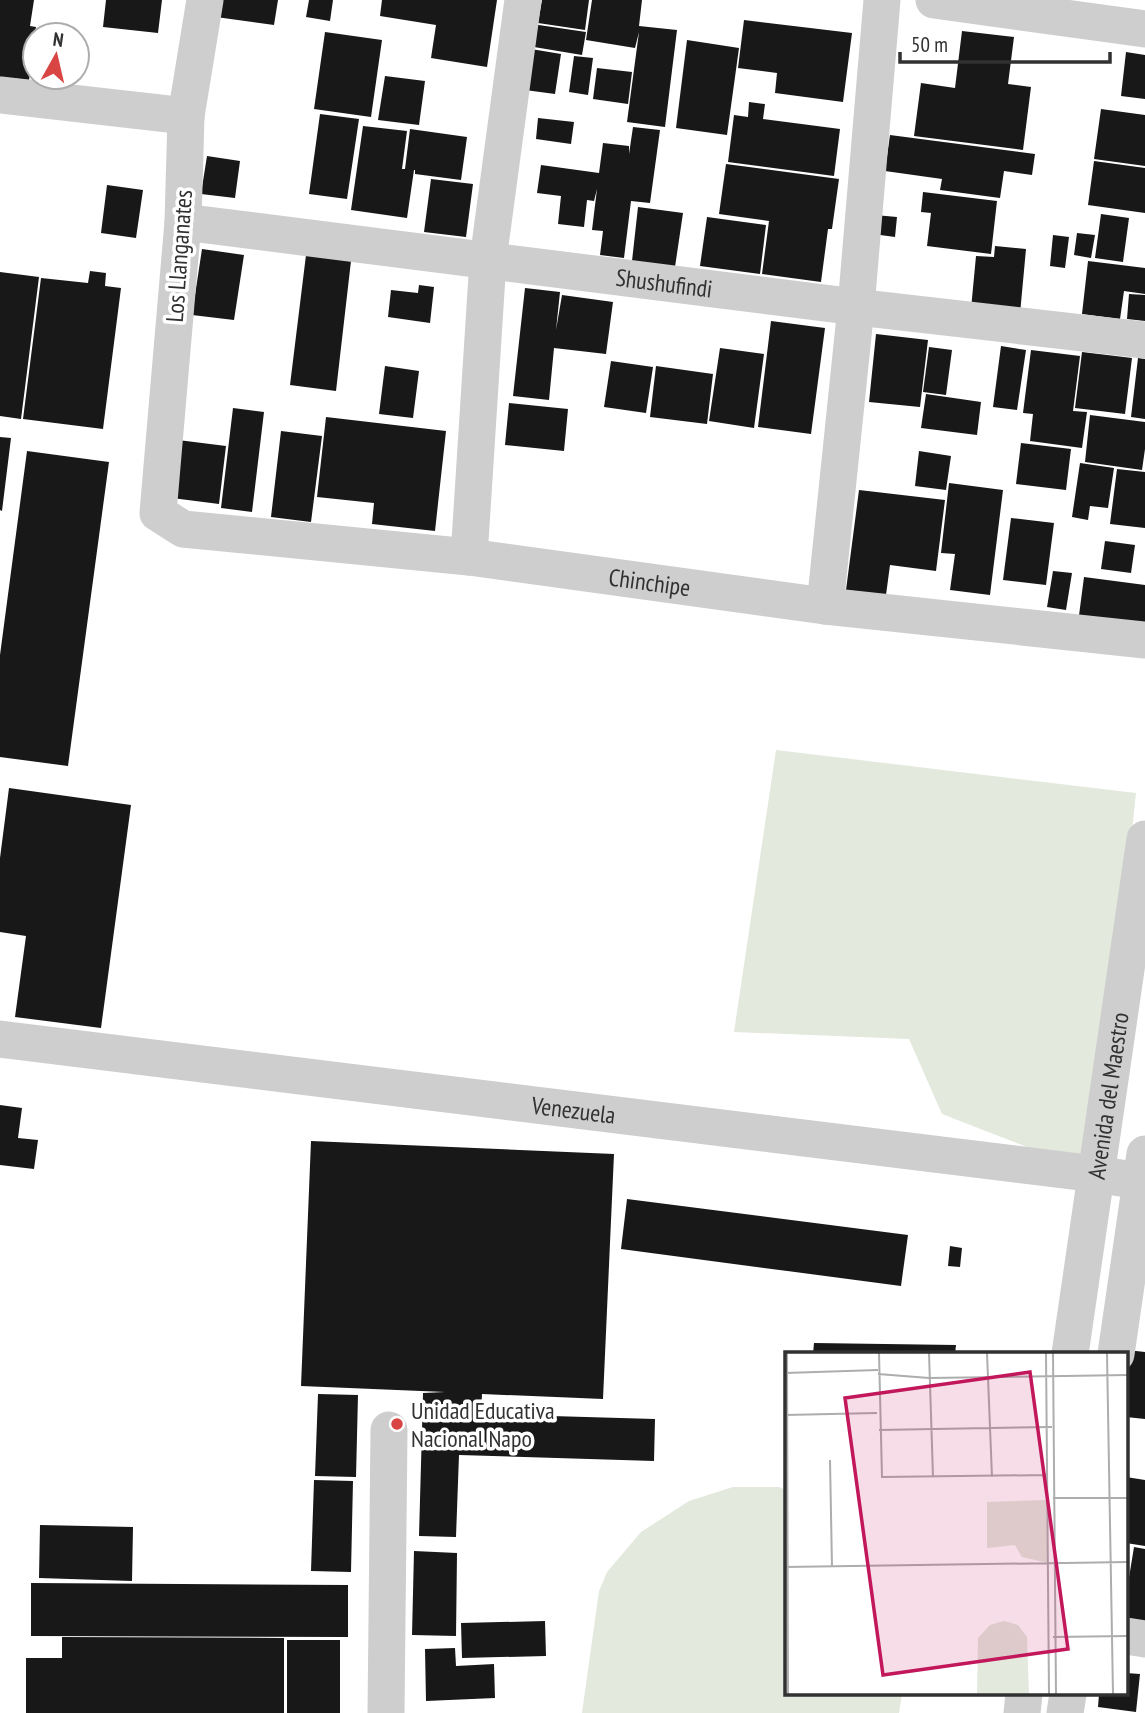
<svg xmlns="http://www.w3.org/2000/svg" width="1145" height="1713" viewBox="0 0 1145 1713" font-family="'PT Sans Narrow',sans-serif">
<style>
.green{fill:#e3e9dd}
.building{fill:#181818}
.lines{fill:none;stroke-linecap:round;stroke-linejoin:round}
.minor{stroke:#cecece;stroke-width:37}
.poi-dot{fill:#d84543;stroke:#fff;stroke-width:2.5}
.labels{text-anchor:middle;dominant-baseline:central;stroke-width:7;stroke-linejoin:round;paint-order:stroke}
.street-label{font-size:24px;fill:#313131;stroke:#fff}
.poi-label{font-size:24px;fill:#313131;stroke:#fff;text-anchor:start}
.inset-road{fill:none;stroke:#adadad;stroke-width:2}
.view{fill:#c2185b;fill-opacity:0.15;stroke:#c2185b;stroke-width:3.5}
.inset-edge{fill:none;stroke:#313131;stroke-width:3.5}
</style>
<rect width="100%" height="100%" fill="#fff"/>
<path class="green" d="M776,750L1136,793L1096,1174L942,1114L909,1039L734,1032Z
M733,1487H779L786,1490V1694H902L899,1713H582L599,1591L607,1572L641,1532L689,1501Z"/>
<path class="building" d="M0,0H34L30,26L36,27L29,80L0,77Z
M106,0H162L158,33L103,27Z
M219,0H278L274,25L216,17Z
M309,0H333L330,21L306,17Z
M382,0H497L487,67L431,58L436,25L380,16Z
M542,0H589L585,30L538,23Z
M592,0H642L639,26L677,30L665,127L627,122L639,32L635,48L586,40Z
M744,20L852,33L843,102L775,93L777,73L738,68Z
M532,24L586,32L582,55L528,46Z
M962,31L1014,37L1008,84L1031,87L1023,150L914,136L921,83L955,88Z
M325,32L382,40L371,117L314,109Z
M687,40L739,48L727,135L676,128Z
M531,49L561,54L555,94L525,90Z
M1126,52L1145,55V99L1121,96Z
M574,56L593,58L588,95L569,92Z
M597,68L632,72L628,104L593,99Z
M385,76L425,81L419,125L378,120Z
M749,102L765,104L763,119L840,129L834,176L728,162L734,115L748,117Z
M1101,109L1145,115V166L1094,159Z
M320,114L359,119L347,199L309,194Z
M538,118L574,122L571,144L536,139Z
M363,126L407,131L402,169H405L410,129L467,137L461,180L415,174V170H414L407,218L351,210Z
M633,127L660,130L650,203L631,201L624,258L600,255L603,231L592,230L597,189L594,201L587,200L584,227L558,224L561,196L537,193L541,165L599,173L603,143L629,146V154Z
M890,135L1035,154L1032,175L1004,171L1000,198L940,190L942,179L885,171Z
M207,156L240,161L235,198L201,194Z
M1094,161L1145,168V213L1088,205Z
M726,164L839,179L832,229H828L821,282L762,274L769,221L719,214Z
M431,179L473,184L466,237L424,232Z
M107,185L143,190L136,238L101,233Z
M923,192L997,201L991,254L927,246L931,213L921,212Z
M638,207L683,213L675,267L632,261Z
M1101,214L1129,218L1123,262L1095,258Z
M875,215L897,217L895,237L873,234Z
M707,217L766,225L760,274L700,266Z
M1077,233L1095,235L1091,258L1074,255Z
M1053,235L1069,237L1065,268L1050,266Z
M995,246L1026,249L1020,314L971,309L976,256L994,257Z
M202,249L244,255L234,320L192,315Z
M306,255L351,261L336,391L290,385Z
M1088,261L1145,268V294L1124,291L1120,319L1082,314Z
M90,271L106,273L105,286L121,288L103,429L23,419L41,278L88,283Z
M0,272L39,277L21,419L0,416Z
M419,285L434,287L430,323L388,317L391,290L418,293Z
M525,288L560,292L556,330L562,295L613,302L606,354L554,348L549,400L513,396Z
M1129,294L1145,295V321L1127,319Z
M771,321L825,328L811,434L758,427Z
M876,334L928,340L920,407L869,402Z
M1001,346L1026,350L1017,410L993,407Z
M929,347L952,350L946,395L923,392Z
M720,348L764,354L754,428L709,421Z
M1031,350L1080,356L1073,411L1087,412L1082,448L1030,441L1033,414L1023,413Z
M1082,352L1132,358L1125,414L1075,408Z
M1138,358L1145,359V419L1131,417Z
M611,361L653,367L646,413L604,407Z
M385,366L419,371L413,418L379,414Z
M656,366L713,374L707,424L650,417Z
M926,394L981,402L977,435L921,428Z
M509,403L568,409L564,451L505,445Z
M233,408L264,412L252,512L221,508Z
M1090,415L1145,422V449L1142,470L1085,462Z
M326,417L446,431L435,531L372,524L374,503L317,497Z
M281,431L322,436L311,522L271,517Z
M0,437L11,438L2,511L0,510Z
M178,440L226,446L219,504L172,498Z
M1021,443L1071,449L1066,490L1016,484Z
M27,451L109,462L68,766L0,757V655Z
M919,451L951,456L946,490L915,486Z
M1080,463L1114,468L1108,508L1090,506L1088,520L1072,517Z
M1117,469L1145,472V528L1110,524Z
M949,483L1003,490L990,595L950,590L955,554L941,553Z
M859,490L945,500L936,571L890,565L886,595L846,590Z
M1011,518L1054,523L1046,585L1003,580Z
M1105,541L1135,545L1131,573L1101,569Z
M1053,571L1072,573L1066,610L1047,607Z
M1084,577L1145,585V632L1078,623Z
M9,788L131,805L101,1028L15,1017L26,936L0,932V858Z
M0,1105L22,1108L18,1138L38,1140L34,1169L0,1165Z
M311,1141L614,1154L603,1399L482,1394L481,1414L655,1419L654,1461L459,1455L456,1537L419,1536L423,1393L445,1392L301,1386Z
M627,1199L908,1235L901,1286L621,1249Z
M950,1246L962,1248L960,1267L948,1266Z
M814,1343L956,1345L955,1354H813Z
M1127,1350L1145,1352V1419L1126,1417Z
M318,1394L358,1395L356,1477L315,1476Z
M1126,1477L1145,1480V1546L1126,1543Z
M314,1480L353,1481L351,1572L311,1571Z
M40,1525L133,1527L132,1581L39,1578Z
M1134,1547L1145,1549V1623L1126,1620V1596Z
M414,1551L457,1553L456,1636L412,1635Z
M31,1583L348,1585V1637L31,1636Z
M545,1621L546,1656L462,1658L461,1623Z
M62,1637L284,1638V1713H26V1658H62Z
M287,1640H340V1713H287Z
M455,1648L456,1666L494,1664L495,1698L426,1701L425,1649Z
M1126,1673L1140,1674L1136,1712L1098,1707L1099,1694H1126Z"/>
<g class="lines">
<g class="minor">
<path id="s1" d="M205,0L186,116L183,222L158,513L183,529L469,557L825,606L1145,640"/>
<path d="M934,0L1145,29"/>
<path d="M0,95L186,116"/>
<path id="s2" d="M183,222L856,307L1145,340"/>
<path d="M469,557L488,260L523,0"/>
<path d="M825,606L856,307L882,0"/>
<path id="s3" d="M0,1039L1096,1174L1145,1182"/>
<path id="s4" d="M1070,1354L1145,839"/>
<path d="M1116,1354L1145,1154"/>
<path d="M1126,1636L1145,1639"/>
<path d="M386,1713L389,1430"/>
<path d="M1022,1713L1024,1694"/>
<path d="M1065,1713L1068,1694"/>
</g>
</g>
<circle class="poi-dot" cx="397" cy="1424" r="7"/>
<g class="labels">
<g class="street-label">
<text transform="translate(179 256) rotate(-86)">Los Llanganates</text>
<text stroke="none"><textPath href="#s2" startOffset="485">Shushufindi</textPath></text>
<text stroke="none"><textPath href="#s1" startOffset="1015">Chinchipe</textPath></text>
<text stroke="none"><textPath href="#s4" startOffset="261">Avenida del Maestro</textPath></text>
<text stroke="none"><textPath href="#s3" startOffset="578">Venezuela</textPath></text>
</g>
<g class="poi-label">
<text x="411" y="1410">Unidad Educativa<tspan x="411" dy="28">Nacional Napo</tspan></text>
</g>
</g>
<g transform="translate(785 1352)">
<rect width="343" height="343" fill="#fff"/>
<path d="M261,148L263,211L237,205L230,193L202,196V150ZM219,269L233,273L242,285L244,342H192L193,286L205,273Z" fill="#e3e9dd"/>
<path class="inset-road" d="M2,1L3,342M94,1L97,125L263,123M144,1L148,125M202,1L207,125M261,1L264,342M268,1L271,342M322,1L328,342M0,21L93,18M93,22L144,26L343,23M0,63L92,61M94,78L267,75M45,108L47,215M268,146H343M0,215L343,210M268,285L343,284"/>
<path class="view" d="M245,20L283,297L98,323L60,46Z"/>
<rect width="343" height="343" class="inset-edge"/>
</g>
<g transform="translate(56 56) rotate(8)"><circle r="33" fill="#ffffff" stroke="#adadad" stroke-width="2"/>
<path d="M0-5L12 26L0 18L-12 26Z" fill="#d84543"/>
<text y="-10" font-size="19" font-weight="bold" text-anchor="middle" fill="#313131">N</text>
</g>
<path d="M900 52v10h210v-10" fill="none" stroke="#313131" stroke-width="3.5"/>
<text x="911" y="52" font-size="21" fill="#313131" stroke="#ffffff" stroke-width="5" paint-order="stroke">50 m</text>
</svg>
